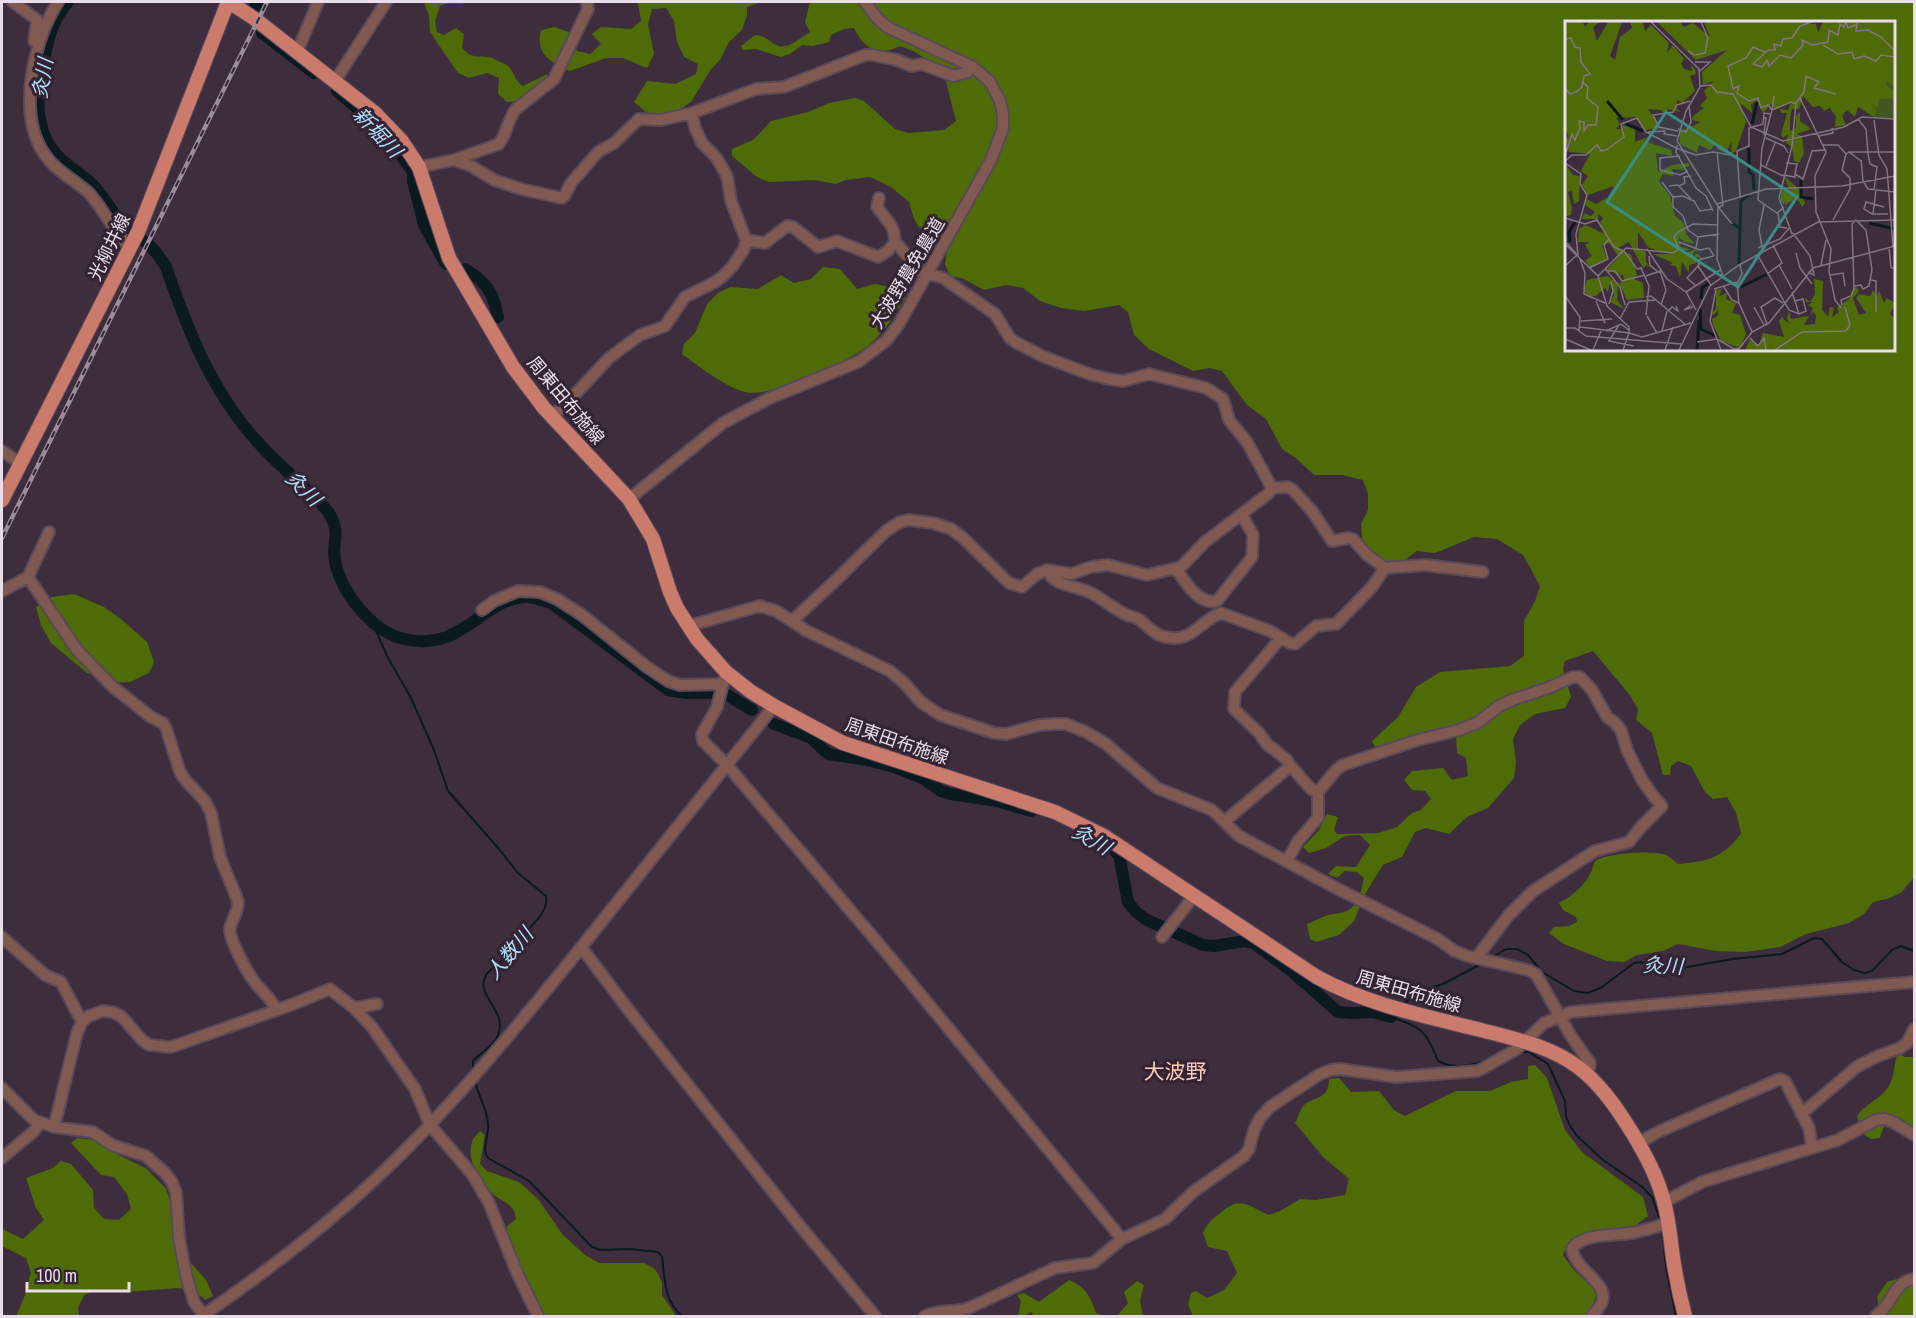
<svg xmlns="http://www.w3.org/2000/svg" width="1916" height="1318" viewBox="0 0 1916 1318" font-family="'Archivo Narrow','Noto Sans JP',sans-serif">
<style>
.forest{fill:#4e6b07;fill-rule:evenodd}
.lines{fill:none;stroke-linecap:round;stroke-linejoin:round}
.stream{stroke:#0b1920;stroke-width:2}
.river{stroke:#0b1920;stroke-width:12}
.minor-casing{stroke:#594959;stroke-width:14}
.major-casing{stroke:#594959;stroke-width:16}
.minor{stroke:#805951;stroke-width:10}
.major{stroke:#cb7b6c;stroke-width:14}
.rail-casing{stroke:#9b8d9b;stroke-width:4.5}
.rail{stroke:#332333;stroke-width:2;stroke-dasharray:7;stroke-linecap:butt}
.labels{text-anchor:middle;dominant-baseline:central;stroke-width:6;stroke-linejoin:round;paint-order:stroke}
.street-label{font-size:18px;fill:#e9dee9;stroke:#332333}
.water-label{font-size:20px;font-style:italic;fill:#b0e0f9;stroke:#332333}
.quarter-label{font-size:21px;fill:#fbcdb7;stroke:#332333}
.inset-river{fill:none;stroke:#0b1920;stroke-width:3}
.inset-road{fill:none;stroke:#827482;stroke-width:1.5}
.view{fill:#3b8b87;fill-opacity:0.15;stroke:#3b8b87;stroke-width:3}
.inset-edge{fill:none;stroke:#e9dee9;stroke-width:3}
</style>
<rect width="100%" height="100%" fill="#3e2d3d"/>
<path class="forest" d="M424,2H468C458,6 451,1 440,6L435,22L437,32L444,35L456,28L464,34L462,48C474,61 479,54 492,58C496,60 506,64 509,67C515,74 515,81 523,86L547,74L548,81L519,101L507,102L498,94L499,78L487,73L469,78L458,73L430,32L429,16Z
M635,2H761L747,7V15L742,30L729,42L720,60L711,69L691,102L675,113L660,114L647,113L634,102L647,81L675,84L696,74L698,64L684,57L677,42L674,21L666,8L652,9L648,24L654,54L647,68L623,58H606L570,71C550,62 535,54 541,30L554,27L569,32L577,51L590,54L601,44L592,34L601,27L631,29L641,21L638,4Z
M810,2H1914V877L1901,893L1887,899L1873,902L1864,914L1849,923L1806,934L1780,947L1745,952L1716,951L1678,944L1663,951L1637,955L1624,962L1607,961L1564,944L1549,933L1554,927L1569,926L1577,922L1576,917L1563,910L1559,903C1577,893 1589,882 1595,861C1608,853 1651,850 1666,855C1670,857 1674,861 1678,864C1705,862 1724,858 1741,833L1736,813L1727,797L1713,799L1705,792L1691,766L1678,761L1671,766L1670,775H1663L1652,733L1636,720L1638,709L1629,694L1593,651L1565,661L1563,669L1571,697L1565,708L1535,714L1520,725L1513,739L1516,762L1514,778L1488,808L1467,817L1449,834L1426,828L1415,832L1402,857L1383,865L1365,894L1354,921L1339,935L1316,942L1310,939L1307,924C1315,921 1325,915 1334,914C1357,912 1359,899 1364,878L1357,872L1345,871L1337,878L1328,874L1336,866L1356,867L1370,845L1360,835L1345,836L1326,848L1309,853L1303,847L1319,830L1327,814L1338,817L1334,830L1337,834L1378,833L1397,827L1412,813L1421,810L1431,799L1425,791L1412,790L1404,780L1412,771L1443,768L1452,780L1468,776L1466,758L1457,753L1456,736L1450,729L1418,734L1385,746L1375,747L1372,741L1398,717L1416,687L1440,672L1510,666L1524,656V621L1535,601L1540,586L1523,555L1497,539L1474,537L1435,553L1417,551L1402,562L1384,561L1363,549L1361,524L1368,510V494L1363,480L1342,475H1314L1296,458L1282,449L1266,419L1247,405L1222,371L1209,368L1193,371L1149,349L1134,335L1128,312L1119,305L1084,311L1061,308L1040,301L1023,288L1006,285L984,290L962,278L950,276L945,264L947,251L933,237L918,226L914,219L909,202L891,187L870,177L846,180L836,184L814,180L769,182L757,177L732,156V149L753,140L771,121L808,112L829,103L855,98L864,101L895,129L908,133L944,130L956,121L943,70L915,52L900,46C878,57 864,49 854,28L844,29L831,35L829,42L813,46L802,45L790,54L781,57L756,49L743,50L741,46L755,35C767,36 766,39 776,45C787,51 800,38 810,32L805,22ZM1566,22H1894V350H1566Z
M823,267L840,269L857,289L875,284L901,289L905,298C895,314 884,333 869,345C848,362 771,399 745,392C726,387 698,366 682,354L684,344L695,333L707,304L718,293L730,287L758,289L781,275L794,283L811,279Z
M74,594L104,607L121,619L147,642L154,662L149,673L130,682L112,683L87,673L51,643L41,625L36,607L51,597Z
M1898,1053L1905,1057H1914V1132L1899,1121L1883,1128L1880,1138L1871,1139L1862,1133L1857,1116C1865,1104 1877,1101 1886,1090C1895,1080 1893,1065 1898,1053Z
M1535,1065L1547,1078L1565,1130L1582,1152L1643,1197L1648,1216L1631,1229L1586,1233L1568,1243L1563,1255C1568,1262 1573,1270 1579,1275C1600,1295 1600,1289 1587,1316H1193L1188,1305L1191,1293L1196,1291L1207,1298L1224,1290L1237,1273L1227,1251L1208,1247L1203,1233C1207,1224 1211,1220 1219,1214C1240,1196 1245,1204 1268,1215L1280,1211L1300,1199L1316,1200L1345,1195L1349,1179L1323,1157L1295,1123C1298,1118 1300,1109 1304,1105C1315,1096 1329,1100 1329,1079L1339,1078L1351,1092L1379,1091L1394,1110L1405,1116L1456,1091H1490L1511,1082L1528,1079V1066Z
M480,1131L485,1135L480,1164L487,1171L519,1182L538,1199L563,1235L585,1255L599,1263H644L655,1269L662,1282V1295L676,1316H541L519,1273L505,1228L516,1219C515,1203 501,1202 492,1193C480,1182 466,1160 472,1142C473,1138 477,1134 480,1131Z
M77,1138L96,1140L113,1152L147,1169L166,1189L170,1200L175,1245L206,1280L213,1296L205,1300L194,1290L178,1288L128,1292L96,1290L84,1295L78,1308L79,1316H16L24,1298L31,1273L26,1258L2,1246V1229L23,1239L44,1220L36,1208L26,1178L53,1168L61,1161L71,1164L93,1190L94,1208L104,1219L119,1220L131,1209L127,1194L114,1177L101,1175L71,1143Z
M1910,1275H1914V1316H1880L1877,1297L1887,1282Z
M1069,1280C1085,1286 1091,1297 1096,1313L1105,1316H1034L1031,1312L1025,1316H1018L1021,1301L1017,1295L1024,1293L1039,1302Z
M1137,1281L1144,1285L1140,1301L1143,1316H1117L1128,1303L1124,1292Z"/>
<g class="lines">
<path class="stream" d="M372,622L387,656L411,698L434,750L448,791L499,849L518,873L546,896C549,914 528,928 517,941C513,947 509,954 503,960C498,965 490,969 486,975C473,996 512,1012 496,1039C491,1048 480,1053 473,1061V1073
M1491,958L1506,949H1517L1528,955L1542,972L1574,991L1588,993L1602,987L1634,963L1641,962L1655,969H1676L1733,959L1782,954L1814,938L1822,939L1842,962L1854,970L1865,973L1872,971L1892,950L1901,946L1914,951
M1402,1006L1417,992L1443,984L1481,964
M1394,1014L1391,1017C1422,1028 1426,1030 1438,1061C1455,1070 1473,1066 1490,1059
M1521,1052H1529L1548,1064L1565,1101L1566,1116L1569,1124L1577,1136L1603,1160L1641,1186L1652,1197L1661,1223
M475,1081C478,1096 488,1110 488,1125C489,1136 481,1149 488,1158L529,1181L592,1247L601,1250L630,1249L658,1252L662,1257C665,1280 664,1301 682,1316
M1662,1228L1666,1267L1676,1316"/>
<path class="river" d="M68,2C51,22 48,39 43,65C36,98 34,134 61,159C70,168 81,174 90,182C104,195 113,215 127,229C134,235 142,239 149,245C156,251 161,259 166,267C187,328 211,390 255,439C272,459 292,475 310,493C316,499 324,506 329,513C342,536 331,541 335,561C341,593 373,632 404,639C465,653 482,596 529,597C536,598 545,601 551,603L668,690L686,693H724L752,710
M255,7L257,2
M262,33L314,73
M337,91L372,121L390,140L413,172V181L424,225L446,264
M465,269C487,283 493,291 498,317
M774,724L811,738L828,754L868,760L894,767L924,779L941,791L951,794L997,801L1031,811
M1080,831L1113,849L1119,855L1128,902L1136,912L1147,920L1203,945L1214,946L1245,941L1253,943L1289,969L1338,1012L1353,1013L1373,1012L1391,1017"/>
<g class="minor-casing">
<path id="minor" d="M13,2L37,20L34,41
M58,2C34,39 17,111 43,152C54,170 73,179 88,192C104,209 113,232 130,247
M297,52L318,2
M335,81L386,2
M454,160L471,166L494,180L521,189L562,198L565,195L571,183L598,152L614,143L639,119L661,120L692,113L756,89L784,87L865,55H872L897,60L911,66L922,64L953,76L968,72L972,67
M419,167L454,160L499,144C507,133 508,119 516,109L554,79L588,9L587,2
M879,198L877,207C886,220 897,227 894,243
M746,240L765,243L787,226L793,227L818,247L837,241L878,257L888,251L894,243L898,245L920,271L943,278L995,314L1010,338L1017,343L1042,356L1089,374L1109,379L1123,381L1149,374L1206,388L1223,399L1229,420L1247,442L1272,488L1269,493L1205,542L1181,567L1147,575L1108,565L1091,567L1071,574L1047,570L1037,574L1022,587L1009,583L962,537L951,529L933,523L908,520L900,522L886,531L835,581L792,621
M551,416L565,405L609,358L640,335L665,326L685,297L715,282L723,276L732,267L744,249L746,240L731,201L727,176L716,157L702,143L695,128L692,113
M2,451L20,463
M1272,488L1288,487L1293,490L1312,511L1332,541L1348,538L1353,539L1366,554L1385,568L1425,565L1483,572
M629,499L723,423L770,398L858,362L886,341L899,324L991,160L1003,128V115L1000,101L990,82L973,67L887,27L877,18L865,2
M1176,569C1186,583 1199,605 1217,601L1252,557L1253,535L1242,515
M1047,570C1054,587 1076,585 1091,593C1103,599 1114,609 1127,615C1131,617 1136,617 1140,620C1153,631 1157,638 1176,638C1193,638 1205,618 1221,613L1270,631L1290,643L1295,644L1316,626L1336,624L1372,587L1385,568
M28,577L77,650L113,687L151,717L163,723L166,728L180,772L186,781L205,801L211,813L220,857L238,901C239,913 229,922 230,932C232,944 246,970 253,980C260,990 271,997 276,1010
M2,591L28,577L49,532
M482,610L494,601L518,591L540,592L557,599L582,615L647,667L668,681L680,685L722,684
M688,626L760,606L776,611L807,631L890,671L904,683L921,702L940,715L994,733L1006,734L1039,725L1056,724H1066L1086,732L1106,744L1157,788L1212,810L1239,836L1338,889L1436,938L1455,951L1467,956L1528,970L1536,974L1571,1036L1590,1063L1588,1075
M726,672L717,707L702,734L703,741L727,765L884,950L1122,1239
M1289,764L1311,789L1318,792
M1225,821L1288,768L1289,764L1287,760L1267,744L1259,733L1234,709L1235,692L1281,638
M1287,861L1298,841L1318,818V792L1337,769L1343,765L1418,740L1459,730L1479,722L1499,706L1512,700L1548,688L1573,677H1580L1592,690L1607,717L1614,722L1621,730L1627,750L1642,780L1654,797L1662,806L1641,827L1629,842L1595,851L1533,891L1508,916L1477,957
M2,937L45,975L61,982L82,1022
M1162,937L1194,896
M581,947L634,1017L801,1227L875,1316
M354,1008L377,1004
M2,1088L34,1120L54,1127L93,1132L112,1145L146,1156L165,1173L172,1182L176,1192L179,1238L186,1275L194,1302L204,1316
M1801,1114L1858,1066L1878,1056L1900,1048L1907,1043L1914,1029
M54,1127L77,1033L82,1022L89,1016L103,1011L112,1012L121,1016L142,1040L149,1045L171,1047L291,1005L330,989L354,1008L372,1027L415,1089L430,1125L472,1174L489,1203L518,1275L538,1316
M1638,1143L1660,1131L1780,1079L1785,1081L1809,1128L1812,1147
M2,1158L33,1132L40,1123
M1664,1202L1702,1182L1838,1140L1876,1120L1884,1119L1893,1122L1914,1135
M202,1316C266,1272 329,1224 386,1169C455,1103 515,1029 575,955C642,872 708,789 774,706
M925,1316C940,1309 954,1313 969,1308L1055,1268L1093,1263L1122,1239L1165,1219L1193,1192L1244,1156L1249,1149L1254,1130L1260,1118L1270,1107L1320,1074L1331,1070L1340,1069L1396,1077L1478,1071L1517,1049L1544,1023L1571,1012L1914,982
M1592,1316C1596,1311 1604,1303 1603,1296C1602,1280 1575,1268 1572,1249C1582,1233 1613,1236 1631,1233C1644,1231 1656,1227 1668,1223
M1876,1316C1881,1312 1886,1307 1889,1301C1896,1290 1900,1281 1914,1279"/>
</g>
<g class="major-casing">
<path id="major" d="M229,2L255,19L375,113L401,140L419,167L449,258L513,367L544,408L629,499L653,539L670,592L677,608L697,639L726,672L750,691L774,706L843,743L1055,812L1104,836L1317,977C1368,1005 1425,1016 1481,1030C1515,1039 1550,1046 1578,1067C1599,1083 1614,1104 1628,1126C1642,1148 1655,1171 1662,1195C1669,1216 1670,1237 1673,1258C1676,1278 1680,1297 1685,1316
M2,500L138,232L228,2"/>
</g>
<use href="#minor" class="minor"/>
<use href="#major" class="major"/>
<g class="rail-casing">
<path id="rail" d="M2,538L267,2"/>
</g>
<use href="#rail" class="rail"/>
</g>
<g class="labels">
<g class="street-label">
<text transform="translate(109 247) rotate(-64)">光柳井線</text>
<text transform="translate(907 273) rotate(-59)">大波野農免農道</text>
<text transform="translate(566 400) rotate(50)">周東田布施線</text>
<text transform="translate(897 741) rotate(19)">周東田布施線</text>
<text transform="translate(1409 991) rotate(16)">周東田布施線</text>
</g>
<g class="water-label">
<text transform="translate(42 78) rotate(-81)">灸川</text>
<text transform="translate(378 132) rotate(47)">新堀川</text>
<text transform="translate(304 488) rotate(44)">灸川</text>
<text transform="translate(1092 839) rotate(30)">灸川</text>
<text transform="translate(509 953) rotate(-50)">人数川</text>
<text transform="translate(1663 965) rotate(3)">灸川</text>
</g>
<g class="quarter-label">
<text x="1175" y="1071">大波野</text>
</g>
</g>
<g transform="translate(1565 21)">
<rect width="330" height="330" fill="#3e2d3d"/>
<path d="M322,57L330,60V97L309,96L310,91L305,86L306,71Z" fill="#445721"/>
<path d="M0,1H18L20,6L24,1H35L28,6L32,20L43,1H57L45,35L50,39L55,16L67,7L65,1H78L80,10L86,4L104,22L102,32L108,24L119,38L116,43L119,48L127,50L126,44L130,48L131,53L125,55L130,70L117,82L112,79L111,87L116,91L103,88L101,94L96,89L83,88L96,107L80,109L72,96L51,97L55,103L51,108H56L58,104L70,107V121L82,116L79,120L106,129L107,135L91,132L93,151L107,144L123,142L125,145L117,147L122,149L107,148L109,155L98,153L94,160L105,175L110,195L119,202L121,213L130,223L119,221L113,215L116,226L122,227L125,229L118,230L122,232L130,228L134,230H129L128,236L132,232L138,238L130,236L132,242L124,244V252L117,241L115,257L111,245L105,244L108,242L88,233H107L84,227L73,211V227L81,231V241L88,248L82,244L78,247L64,221L53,227L66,234L72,254L69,258L78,262L79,277L62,279L54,262L59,260L58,253L54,256L55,250L53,254L42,248L54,236L44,222L37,224L42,238L25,246L20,239L27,235L20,224L24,221H13L14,208L21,204L39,213L35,202L38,197L34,193L33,198H17L19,192L26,195L30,191L20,184L22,178L31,183L43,176L49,165L23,174L17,164L23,155L16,150L25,133L4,131L0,118L4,116L0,106ZM92,1H115L119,6L128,2L145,16L139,1H245L242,3H251L253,11L258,1H330V67L322,59L321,64L330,71V77L315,78L312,87L306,84L312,89L309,96L293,86L290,96L282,89L277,95L281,104L270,106L271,96L265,87L259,90L255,85L248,86L238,75L234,88H227L225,96V110L231,107V95L235,91V100L246,108L232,113L237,115L239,133L234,142L229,140L227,126L221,122L220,127L223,113L218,117L216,114L222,92H216L215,88L223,89L226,82L210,89L206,83L198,92L192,80L186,83L187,92L175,82L181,101L171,130L166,133L167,120L161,132L152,128V121L145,129L134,124L132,132L115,123L114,111L136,101L127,99L128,95L139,87L135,85L142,77L139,70L149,60L138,64L137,51L162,29L131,39ZM0,142L8,154L15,155L14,180L9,183L7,170L3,171L7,187L6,194L1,195ZM219,155L234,168L240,182L237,186L231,175L227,179L230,183L226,180L220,184L219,177V184L215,179L217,169L226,172ZM43,255L53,264L52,279L59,288L45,281L49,274L45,262L43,271L40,267L31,275H22L19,269L22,259ZM249,258L258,260L257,288L263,296L265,286L269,287L267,296L274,291L272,287L285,277L290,265L294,270L288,277L294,294L301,292L291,277L294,273L305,275L308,269L312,276L314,270L319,282L322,277L330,282L325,293L330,298V329H180L185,318L194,324L198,312L219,316L214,300L217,296L224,303L222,297L224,290L226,298L244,295L239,304L250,303L251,294L248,291L245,294L248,287L243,284L248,281H241L240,277L245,281L250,273ZM157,267L154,275L162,272L161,278L171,282L167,292L175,294L181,313L175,327L156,320L148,304L147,298L153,295V289L149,294L146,292L151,288V270Z" fill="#4e6b07"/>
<path class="inset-river" d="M42,80L58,99M61,103L78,110M187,103L192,81M184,127V151L188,154L189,169M236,159V176L248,178M166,202L175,207L174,243M304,202L330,208M175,207L176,180L184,174M5,221L4,211L10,201M176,266L202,253M136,278L137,267L145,261M135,288L136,308L151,315M132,329L134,299"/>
<path class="inset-road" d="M86,1L134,48L135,66L121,90L112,120L153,185L152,238L158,255M247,1L235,5L227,17L218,18L216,25L209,23L210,29H203L188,43L197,46L202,39L204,45L215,34L226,37L238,24L237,19L247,24L263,21L264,9L273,14L275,3L279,6L281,1L283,7L292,3L291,10L303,9L316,16L330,30M0,18L6,17L10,26L15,27L16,41L25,53L19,55L17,66L11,71L5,73L0,67M258,24L273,33L287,31L289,38L299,35L311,40L316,34L330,36M123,30L130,34L140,32L143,17L136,1M200,31L188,26L181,37L163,45L168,68L174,65L172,72L184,80L193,77L196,87L203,84L207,89L197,127L193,179L212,192L219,186M130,41H145L135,50M135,65L146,64L152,71L168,73L186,106L218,120L279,106L297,96L330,98M209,75L207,89L226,81L231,83M235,77L261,131L250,155L251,191L266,228L264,250L270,279L276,287M198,96L201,97L199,114M293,98L301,108L303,132M309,99L314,134L322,148L328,226M113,108L121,111L126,101L124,85M113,110L94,106L88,94L108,91L112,84L125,80M83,111L100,110L99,113L112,115M254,115L268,112L267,107M201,117L219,125L223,132M112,124L111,131L131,167L141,175L148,190M257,124H273L281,133L284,131L296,140M152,131L158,184L153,187M284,131H330M303,132L305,143L312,146L309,169M0,135L7,113L10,119L15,107L14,100L19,101V110L23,104H31L33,86L22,77L23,66L18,61M115,135L95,137V149L115,154L123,150M296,139L298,160M0,140L7,134H21L32,124L36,130L41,129L59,116L56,103L72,97L81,111L111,127L131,134L148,131L172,135M0,142L16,153L15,163L22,174L11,213L13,235M196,144L218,155M201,145L210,122M230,153L238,158L247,130L260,129M218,154L230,156V153L232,143L221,142M298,160L303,168L330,171M97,161L108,176M104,165L113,164L126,178M114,165L120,162L119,156L126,155M175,175L172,130L184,125V107L198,103L199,92L205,93M152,183L201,168L277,165L330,155M319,186L301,181L299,188L307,193H323M154,187L167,203M213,192L215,206L222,207M308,193L311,169M0,197L20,203L32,199L49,226L59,230L72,248L76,247L84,265L81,294M268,199L285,168V157L277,149L281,133M228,212L245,235L249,254L243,251M227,213L214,177L227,125L231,82L239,71L241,55L254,61L249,67L271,73M133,216L123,209L118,195L108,186V176L118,175L129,180L135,190L147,188M114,221L135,229L144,227L149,235M0,223L33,255L42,285L64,306V312L77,316L126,302M197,225L194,209L199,184M324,226L326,247H330M131,227L133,216L154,213M193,227L215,218L225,206M82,228L102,258M231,232L235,247L247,263M192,233L224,289L234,293L241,290L238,278L230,280M84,235L85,244L92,250M15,238L20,252L19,273L40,282M175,243L177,253L172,263L174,282L187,311M214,244L227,268M256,244L261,219M0,245L12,234L2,222M134,245L133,239L149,235M24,247L43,238L39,224L44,218M40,247L42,250H50L57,260L80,254M42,250L55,266L60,284M202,253L217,242L208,224M265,254L278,252L280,265M33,255L61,227L108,232L114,228L109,216L113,211L128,203L152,204M81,255L95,250L101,269L96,284M102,258L121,271M306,259L311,260V291M130,264L122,257L133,245L146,264M159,266L167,279L174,282M149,268L172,261M151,268L145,300L156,329M121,271L155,249M121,271L131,289M227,271L234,293M0,275L15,296L14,309M81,276L86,275L121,304M31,280L40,302M44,283L48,270L46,261M126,284L119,289L128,286M277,284L276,279L286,275L289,268L287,203L291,199L301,209L307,249L304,265L298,268L296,264L289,265M189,286L199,304M103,290L107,286L113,290L111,285M82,295L92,312M55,298L64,281L90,279M16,300L47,298M202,303L196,286L210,277L218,282M54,304L44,320L69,325M15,306L64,312L58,329M0,307H10L21,315L116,323M41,310L56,303L65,310M97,310L102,290M185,317L193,325L199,317L201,329M0,318L26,329M132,321L152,318L169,328L175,327M28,329L36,310M100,329L108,306M114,329L145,265L174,244L253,201L330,199M173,329L187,311L204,302L248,247L330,225M210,329L237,311L281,310L285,304L280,286"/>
<path class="view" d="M101,91L232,176L173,266L42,181Z"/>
<rect width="330" height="330" class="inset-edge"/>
</g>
<rect width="1916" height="1318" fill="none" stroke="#e9dee9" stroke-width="6"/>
<path d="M27 1282v9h102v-9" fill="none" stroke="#e9dee9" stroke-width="3"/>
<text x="36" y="1282" font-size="18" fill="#e9dee9" stroke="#332333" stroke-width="4.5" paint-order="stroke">100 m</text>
</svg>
